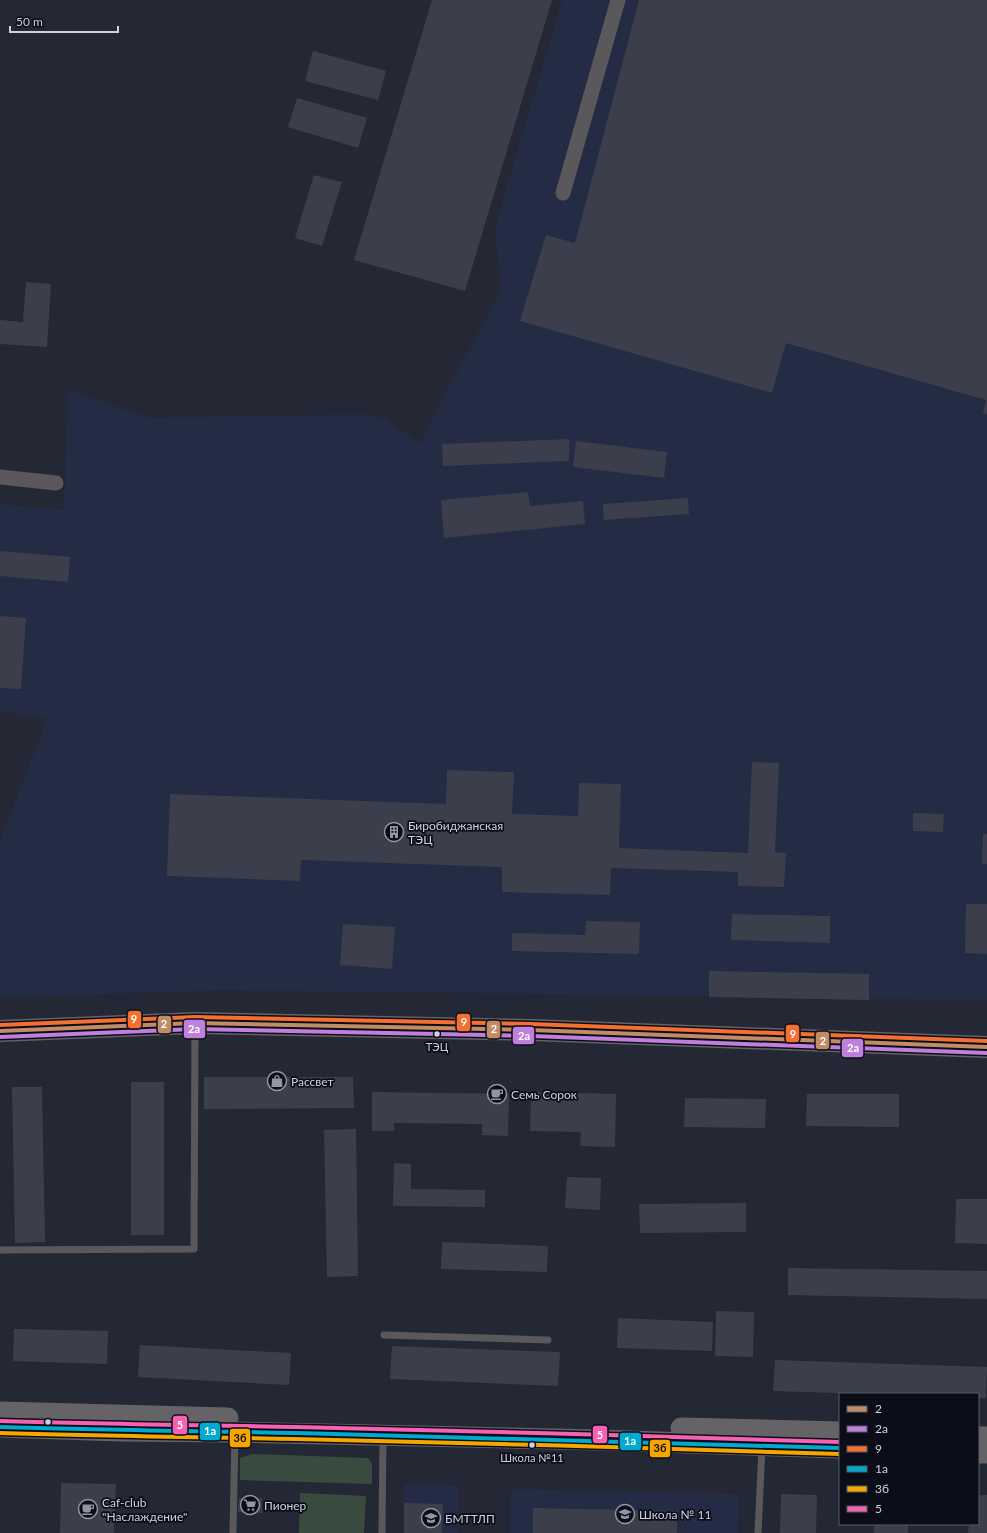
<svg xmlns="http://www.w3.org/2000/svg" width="987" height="1533" viewBox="0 0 987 1533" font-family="Lato,sans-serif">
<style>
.built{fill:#232b45}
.green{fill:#394b3f}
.building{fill:#3b3f4c}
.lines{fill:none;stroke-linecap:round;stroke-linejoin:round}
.lane{stroke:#5a585b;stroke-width:7}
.street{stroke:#5a585b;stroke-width:15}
.secondary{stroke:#666367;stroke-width:21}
.primary{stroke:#656167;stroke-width:22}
.bus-1-casing{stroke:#0b0e18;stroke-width:7}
.bus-2-casing{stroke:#0b0e18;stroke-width:7}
.bus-3-casing{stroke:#0b0e18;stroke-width:7}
.bus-4-casing{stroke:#0b0e18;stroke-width:7}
.bus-5-casing{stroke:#0b0e18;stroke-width:7}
.bus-6-casing{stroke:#0b0e18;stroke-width:7}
.bus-1{stroke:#c18c65;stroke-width:4}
.bus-2{stroke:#c07fdc;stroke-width:4}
.bus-3{stroke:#f46f30;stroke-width:4}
.bus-4{stroke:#00a9ce;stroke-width:4}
.bus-5{stroke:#f7a600;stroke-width:4}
.bus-6{stroke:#f860b3;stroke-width:4}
.bus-dot{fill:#ccd2e0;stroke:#0b0e18;stroke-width:1.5}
.labels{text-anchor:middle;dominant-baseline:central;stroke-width:3.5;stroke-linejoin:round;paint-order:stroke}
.bus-label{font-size:11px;fill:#ccd2e0;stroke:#0b0e18}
.poi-label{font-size:12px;fill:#ccd2e0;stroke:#0b0e18;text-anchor:start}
.line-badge{stroke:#0b0e18;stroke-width:1.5}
.badge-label{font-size:11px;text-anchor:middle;font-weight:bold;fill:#fff}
.pale-badge-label{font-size:11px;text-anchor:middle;font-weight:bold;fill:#111}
</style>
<rect width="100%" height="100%" fill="#242835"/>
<path class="built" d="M562,0H987V1000L218,990L0,998V841L47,719L0,711V504L64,510L68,390L151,418L363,414L387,420L419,443L501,290L495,227Z
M404,1484L459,1486L458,1533H404Z
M511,1489L739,1494L738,1533H510Z"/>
<path class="green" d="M252,1454L368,1458L372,1464V1484L240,1480V1458Z
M300,1493L366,1496L364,1533H299Z"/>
<path class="building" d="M432,0H552L465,291L354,260Z
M639,0H987V414L983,413L986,400L786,343L772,393L520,321L546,235L575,243Z
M313,51L386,71L378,100L305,81Z
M297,98L367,118L358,148L288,127Z
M314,175L342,182L322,246L295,238Z
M26,282L51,284L47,347L0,344V320L23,322Z
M569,439V461L443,466L442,444Z
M576,441L667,452L664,478L573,467Z
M528,492L530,506L583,501L585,524L444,538L441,500Z
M688,498L689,514L604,520L603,504Z
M0,551L70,557L68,582L0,576Z
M0,616L26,618L21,689L0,688Z
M752,762L779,763L775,852L786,853L784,887L738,886V872L611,868L610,895L502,892V867L301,860L300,881L167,876L170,794L446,804L447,770L514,772L512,814L578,816L579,783L621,784L619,848L748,853Z
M913,813L944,814L943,832L913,831Z
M983,834H987V864H982Z
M966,904H987V954L965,953Z
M732,914L830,916V943L731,940Z
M586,921L640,922L639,954L512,951V933L585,935Z
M343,924L395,927L392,969L340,965Z
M709,971L869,974V1000L709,997Z
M204,1077H353L354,1108L204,1109Z
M131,1082H164V1235H131Z
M12,1087H42L45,1242L15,1243Z
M372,1092L509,1094L508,1136L482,1135V1124L394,1123V1131H372Z
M531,1092L616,1094L615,1147L580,1146L581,1132L530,1131Z
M807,1094H899V1127L806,1126Z
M685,1098L766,1099L765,1128L684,1127Z
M356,1129L358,1276L327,1277L324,1130Z
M394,1163L411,1164V1189L485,1190V1207L393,1206Z
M567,1177L601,1178L600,1210L565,1208Z
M956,1199H987V1244L955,1243Z
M746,1203V1232L640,1233L639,1204Z
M442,1242L548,1246L547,1272L441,1269Z
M788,1268L987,1271V1299L788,1295Z
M716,1311L754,1312L753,1357L715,1356Z
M618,1318L713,1322L712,1351L617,1348Z
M14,1329L108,1331L107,1364L13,1361Z
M140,1345L291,1353L289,1385L138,1377Z
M392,1346L560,1352L558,1386L390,1379Z
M775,1360L987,1367L986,1398H978V1394H870L773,1391Z
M61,1483L116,1484L114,1533H60Z
M781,1494L817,1495L816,1533H780Z
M978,1495H987V1533H968L969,1524H978Z
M239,1498H262V1513L238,1512Z
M404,1503L443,1504L442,1533H404Z
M533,1508L677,1511V1533H533Z
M874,1524H908V1533H874Z"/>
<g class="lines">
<path class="lane" d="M0,1250L194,1249L195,1025
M384,1335L548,1340
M233,1533L235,1433
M382,1533L383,1436
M758,1533L762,1447"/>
<path class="street" d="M563,193L618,0
M0,477L56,483"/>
<path class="secondary" d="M0,1412L228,1418
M0,1427L121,1431L235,1432L598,1440L840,1448
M681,1428L840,1432
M978,1437H987
M978,1453H987"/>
<path class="primary" d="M0,1031L195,1023L531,1030L987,1047"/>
<g class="bus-1-casing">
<path id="bus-1" d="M0,1031L195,1023L531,1030L987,1047"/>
</g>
<g class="bus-2-casing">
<path id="bus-2" d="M0,1037L195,1029L531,1036L987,1053"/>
</g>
<g class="bus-3-casing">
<path id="bus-3" d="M0,1025L195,1017L531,1024L987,1041"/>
</g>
<g class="bus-4-casing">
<path id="bus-4" d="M0,1427C99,1430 197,1431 295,1433C477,1437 659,1442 840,1448"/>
</g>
<g class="bus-5-casing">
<path id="bus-5" d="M0,1433C98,1436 197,1437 295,1439C477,1443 658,1448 840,1454"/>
</g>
<g class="bus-6-casing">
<path id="bus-6" d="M0,1421C99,1424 197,1425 296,1427C477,1431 659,1436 840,1442"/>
</g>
<use href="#bus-1" class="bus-1"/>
<use href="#bus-2" class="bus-2"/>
<use href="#bus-3" class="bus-3"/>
<use href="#bus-4" class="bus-4"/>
<use href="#bus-5" class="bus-5"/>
<use href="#bus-6" class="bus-6"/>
</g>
<defs>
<g id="building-ring" transform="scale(1)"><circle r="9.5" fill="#0b0e18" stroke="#9196a4" stroke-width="1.5"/><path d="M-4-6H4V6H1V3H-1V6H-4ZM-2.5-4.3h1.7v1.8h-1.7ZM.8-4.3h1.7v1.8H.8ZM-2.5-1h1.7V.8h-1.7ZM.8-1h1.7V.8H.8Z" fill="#9196a4"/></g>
<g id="shop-ring" transform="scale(1)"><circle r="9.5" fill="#0b0e18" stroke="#9196a4" stroke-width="1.5"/><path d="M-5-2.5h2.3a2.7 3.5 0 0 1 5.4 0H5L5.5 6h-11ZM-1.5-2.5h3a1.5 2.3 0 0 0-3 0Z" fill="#9196a4"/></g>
<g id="cafe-ring" transform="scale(1)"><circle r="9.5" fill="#0b0e18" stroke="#9196a4" stroke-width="1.5"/><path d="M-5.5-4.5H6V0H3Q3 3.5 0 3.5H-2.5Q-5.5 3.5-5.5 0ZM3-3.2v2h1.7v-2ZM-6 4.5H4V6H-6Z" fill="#9196a4"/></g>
<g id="supermarket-ring" transform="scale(1)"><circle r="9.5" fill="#0b0e18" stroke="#9196a4" stroke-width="1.5"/><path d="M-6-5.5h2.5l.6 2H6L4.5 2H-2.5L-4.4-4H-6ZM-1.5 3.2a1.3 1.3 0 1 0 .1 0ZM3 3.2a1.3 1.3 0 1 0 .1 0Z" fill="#9196a4"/></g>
<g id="school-ring" transform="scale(1)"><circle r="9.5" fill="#0b0e18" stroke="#9196a4" stroke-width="1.5"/><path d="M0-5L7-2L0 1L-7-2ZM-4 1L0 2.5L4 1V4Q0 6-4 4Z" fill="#9196a4"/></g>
<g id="university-ring" transform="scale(1)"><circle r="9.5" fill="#0b0e18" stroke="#9196a4" stroke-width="1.5"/><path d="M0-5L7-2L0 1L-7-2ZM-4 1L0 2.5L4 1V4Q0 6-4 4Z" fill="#9196a4"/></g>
</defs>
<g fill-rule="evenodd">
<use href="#building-ring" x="394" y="832"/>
<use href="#shop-ring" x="277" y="1081"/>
<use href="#cafe-ring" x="497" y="1094"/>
<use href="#supermarket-ring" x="250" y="1505"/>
<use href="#cafe-ring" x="88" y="1509"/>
<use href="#school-ring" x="625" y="1514"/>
<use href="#university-ring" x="431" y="1518"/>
</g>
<g class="bus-dot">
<circle cx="437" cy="1034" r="3.5"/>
<circle cx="48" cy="1422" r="3.5"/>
<circle cx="532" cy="1445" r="3.5"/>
</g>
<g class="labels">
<g class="bus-label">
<text x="437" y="1046">ТЭЦ</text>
<text x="532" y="1457">Школа №11</text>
</g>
<g class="poi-label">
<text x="408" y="825">Биробиджанская<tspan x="408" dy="14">ТЭЦ</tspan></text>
<text x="291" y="1081">Рассвет</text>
<text x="511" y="1094">Семь Сорок</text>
<text x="102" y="1502">Caf-club<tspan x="102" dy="14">"Наслаждение"</tspan></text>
<text x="264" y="1505">Пионер</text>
<text x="639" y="1514">Школа № 11</text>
<text x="445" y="1518">БМТТЛП</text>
</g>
</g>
<g class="line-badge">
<rect x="127" y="1010" width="15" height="19" rx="4" fill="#f46f30"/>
<rect x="456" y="1013" width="15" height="19" rx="4" fill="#f46f30"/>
<rect x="157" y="1015" width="15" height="19" rx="4" fill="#c18c65"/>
<rect x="183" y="1019" width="23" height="20" rx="4" fill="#c07fdc"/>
<rect x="486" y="1020" width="15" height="19" rx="4" fill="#c18c65"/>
<rect x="785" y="1024" width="15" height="19" rx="4" fill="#f46f30"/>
<rect x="512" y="1026" width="23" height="19" rx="4" fill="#c07fdc"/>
<rect x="815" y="1031" width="15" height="19" rx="4" fill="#c18c65"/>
<rect x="841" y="1038" width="23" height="20" rx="4" fill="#c07fdc"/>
<rect x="172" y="1415" width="16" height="20" rx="4" fill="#f860b3"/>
<rect x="199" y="1422" width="22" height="19" rx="4" fill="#00a9ce"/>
<rect x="592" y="1425" width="16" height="19" rx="4" fill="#f860b3"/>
<rect x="229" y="1428" width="22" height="20" rx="4" fill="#f7a600"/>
<rect x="619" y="1432" width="23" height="19" rx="4" fill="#00a9ce"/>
<rect x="649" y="1439" width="22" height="19" rx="4" fill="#f7a600"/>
</g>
<g class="badge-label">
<text x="134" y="1023">9</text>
<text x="464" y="1026">9</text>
<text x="164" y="1028">2</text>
<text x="194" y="1033">2а</text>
<text x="494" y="1033">2</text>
<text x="793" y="1038">9</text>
<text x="524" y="1040">2а</text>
<text x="823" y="1045">2</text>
<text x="853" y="1052">2а</text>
<text x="180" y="1429">5</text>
<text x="210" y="1435">1а</text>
<text x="600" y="1439">5</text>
<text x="630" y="1445">1а</text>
</g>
<g class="pale-badge-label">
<text x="240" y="1442">3б</text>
<text x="660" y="1452">3б</text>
</g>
<rect x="839" y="1393" width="140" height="132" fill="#0b0e18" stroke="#585c68"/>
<rect x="847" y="1406" width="20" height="6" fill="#c18c65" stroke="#585c68"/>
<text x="875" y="1413" font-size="12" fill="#ccd2e0">2</text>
<rect x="847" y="1426" width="20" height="6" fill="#c07fdc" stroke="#585c68"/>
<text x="875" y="1433" font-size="12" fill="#ccd2e0">2а</text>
<rect x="847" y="1446" width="20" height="6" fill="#f46f30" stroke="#585c68"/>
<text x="875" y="1453" font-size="12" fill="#ccd2e0">9</text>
<rect x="847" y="1466" width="20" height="6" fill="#00a9ce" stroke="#585c68"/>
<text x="875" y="1473" font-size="12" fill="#ccd2e0">1а</text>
<rect x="847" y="1486" width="20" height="6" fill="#f7a600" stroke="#585c68"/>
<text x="875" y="1493" font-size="12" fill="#ccd2e0">3б</text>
<rect x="847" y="1506" width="20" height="6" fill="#f860b3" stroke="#585c68"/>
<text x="875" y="1513" font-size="12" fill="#ccd2e0">5</text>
<path d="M10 26v6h108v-6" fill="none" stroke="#ccd2e0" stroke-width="2"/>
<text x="16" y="26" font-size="12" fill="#ccd2e0" stroke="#0b0e18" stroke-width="3" paint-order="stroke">50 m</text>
</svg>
